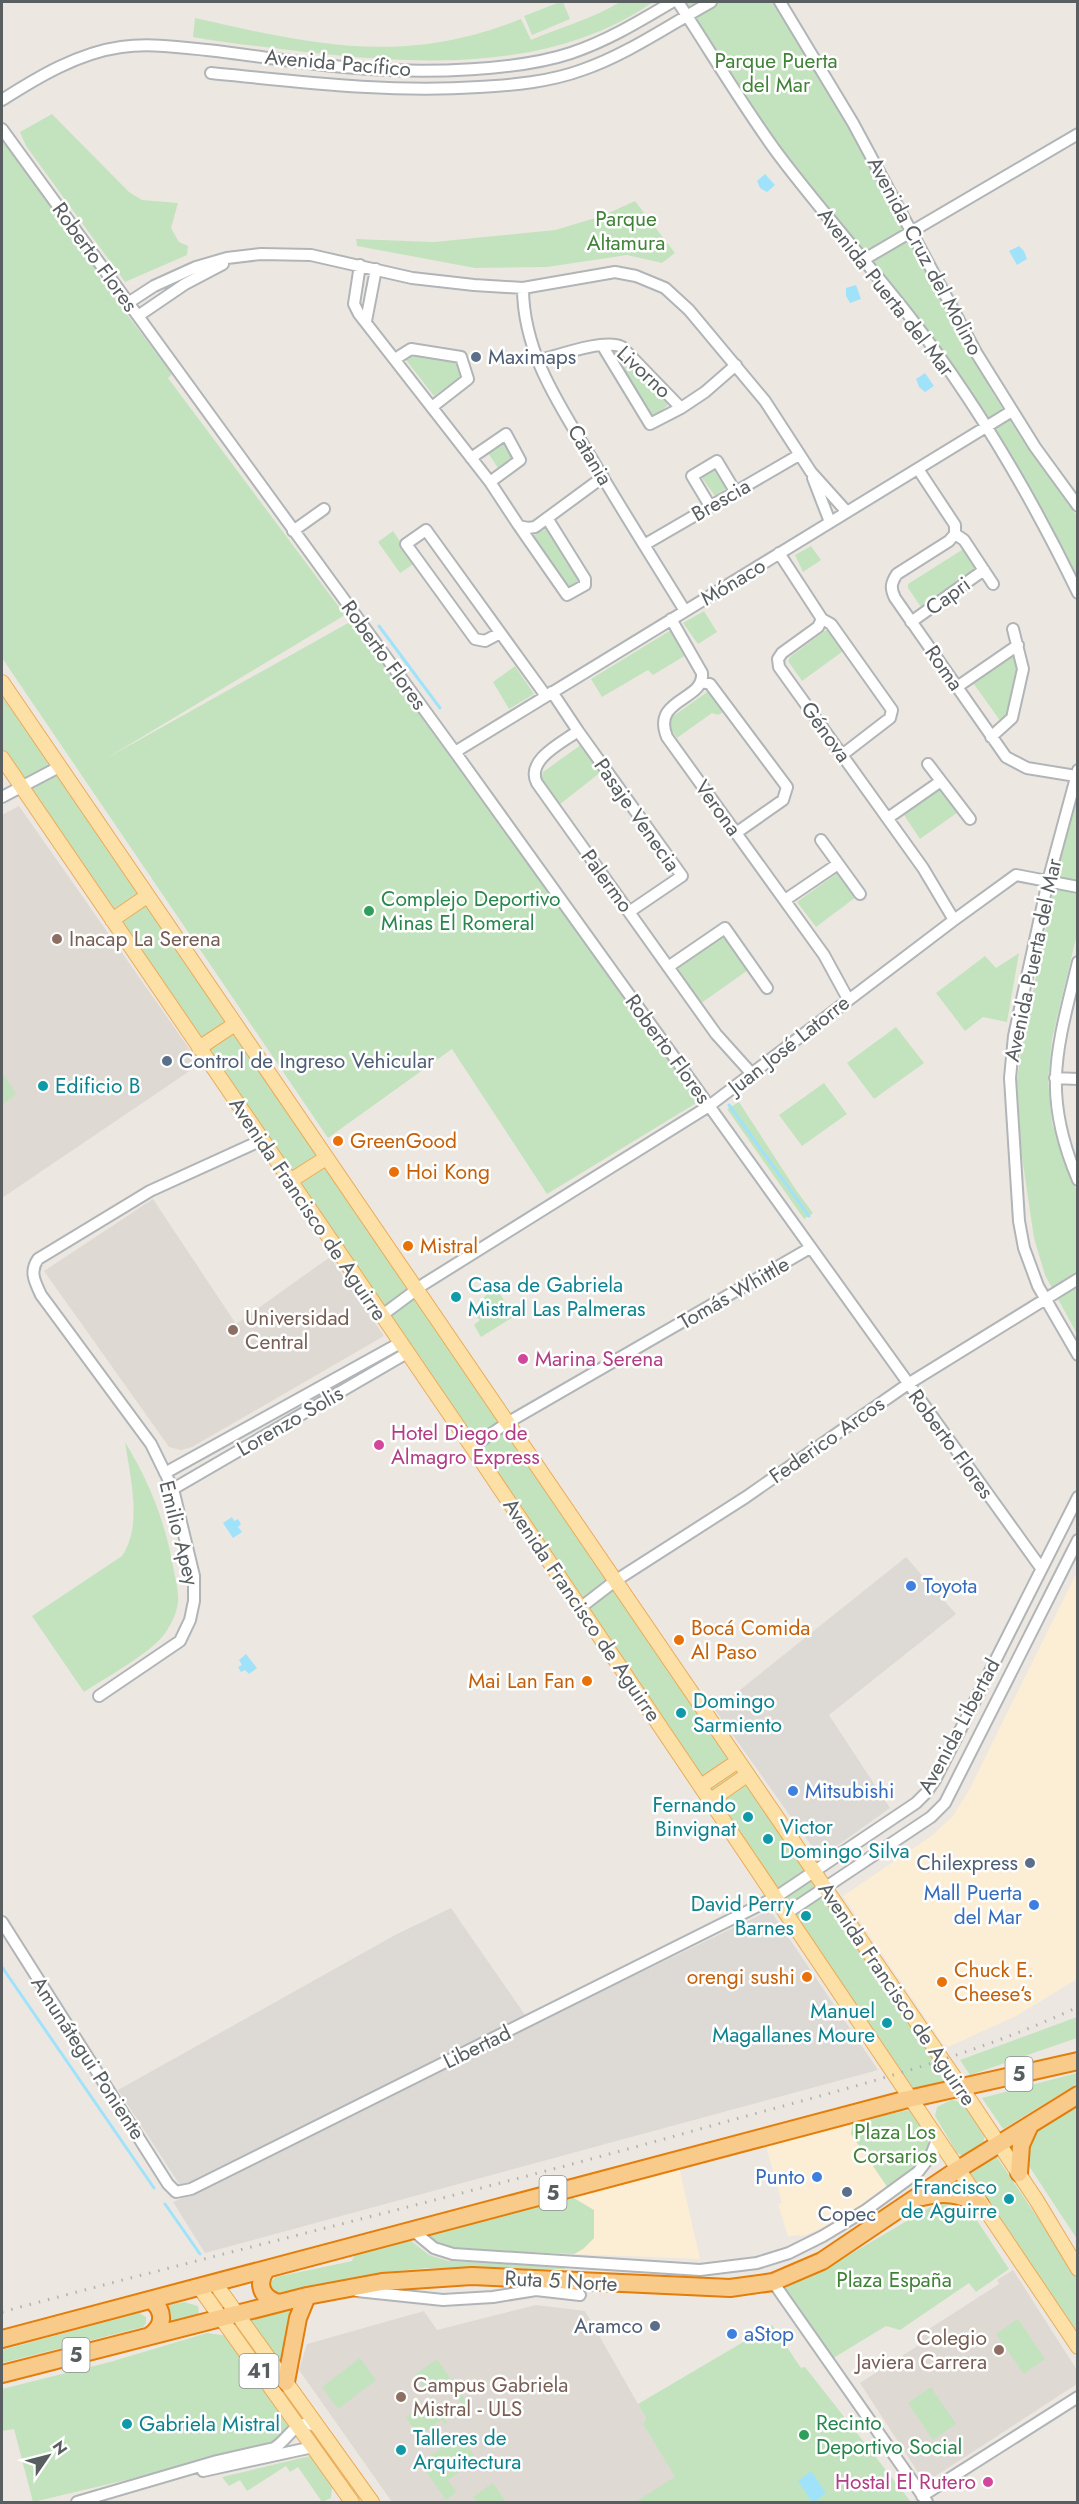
<svg xmlns="http://www.w3.org/2000/svg" width="1079" height="2504" viewBox="0 0 1079 2504" font-family="Jost,sans-serif">
<style>
.commercial{fill:#fcedd5}
.industrial{fill:#dddad5}
.education{fill:#ded9d2}
.green{fill:#c3e3be}
.water{fill:#a1e2fb}
.lines{fill:none;stroke-linecap:round;stroke-linejoin:round}
.stream{stroke:#a1e2fb;stroke-width:3}
.minor-casing{stroke:#b1b5b8;stroke-width:14}
.major-casing{stroke:#ebac5a;stroke-width:16}
.highway-casing{stroke:#e47d09;stroke-width:20}
.minor{stroke:#fff;stroke-width:10}
.major{stroke:#fce0a6;stroke-width:14}
.highway{stroke:#f8cb8b;stroke-width:16}
.rail{stroke:#b0b1b1;stroke-width:3;stroke-dasharray:1.5 8;stroke-linecap:butt}
.service-dot{fill:#5c6f8a;stroke:#fff;stroke-width:2}
.leisure-dot{fill:#2e9e5b;stroke:#fff;stroke-width:2}
.education-dot{fill:#8d6e63;stroke:#fff;stroke-width:2}
.culture-dot{fill:#0f9aa8;stroke:#fff;stroke-width:2}
.food-dot{fill:#e8710a;stroke:#fff;stroke-width:2}
.hotel-dot{fill:#d1479c;stroke:#fff;stroke-width:2}
.shop-dot{fill:#3f7fe0;stroke:#fff;stroke-width:2}
.labels{text-anchor:middle;dominant-baseline:central;stroke-width:5;stroke-linejoin:round;paint-order:stroke}
.shield{fill:#fff;stroke:#8b8e90;stroke-width:1.5}
.shield-label{font-size:20px;font-weight:bold;fill:#595e61}
.park-label{font-size:21px;fill:#408237;stroke:#fff}
.street-label{font-size:21px;fill:#595e61;stroke:#fff}
.service-label{font-size:21px;fill:#4e5e75;stroke:#fff;text-anchor:start}
.leisure-label{font-size:21px;fill:#27864d;stroke:#fff;text-anchor:start}
.education-label{font-size:21px;fill:#785e54;stroke:#fff;text-anchor:start}
.culture-label{font-size:21px;fill:#0d838f;stroke:#fff;text-anchor:start}
.food-label{font-size:21px;fill:#c56008;stroke:#fff;text-anchor:start}
.hotel-label{font-size:21px;fill:#b23c85;stroke:#fff;text-anchor:start}
.shop-label{font-size:21px;fill:#366cbe;stroke:#fff;text-anchor:start}
</style>
<rect width="100%" height="100%" fill="#ece8e1"/>
<path class="commercial" d="M1077,1572V1979L1016,2016L948,2047L943,2044L843,1896L933,1835L953,1816L969,1790Z
M853,2122L851,2134L888,2188L843,2218L806,2235L788,2236L778,2204L782,2203L766,2146Z
M679,2167L700,2259L574,2254L583,2249L594,2238V2210L572,2197Z"/>
<path class="industrial" d="M906,1557L956,1614L829,1715L890,1808L820,1858L715,1710Z
M451,1908L532,2025L770,1910L878,2070L205,2253L173,2202L187,2196L118,2090L395,1935Z"/>
<path class="education" d="M19,806L200,1064L2,1198V815Z
M153,1199L236,1324L330,1257L384,1336L192,1447L181,1450L169,1447L44,1271Z
M1013,2270L1077,2370V2384L925,2483L860,2383L922,2343L918,2336L999,2284L997,2280Z
M536,2305L585,2311L646,2418L643,2424L676,2478L635,2502H392L299,2370L307,2344L424,2311L437,2330Z"/>
<path class="green" d="M560,2H563L570,19L532,35L524,16Z
M620,2H653C552,72 422,65 305,52C268,47 230,44 193,37L195,18C315,45 402,66 521,19L531,40C561,27 592,19 620,2Z
M684,2H773L831,89L994,395L1025,444L1077,516V581L1024,479L997,433L967,387L915,314L848,234L761,121Z
M52,114L129,192L142,200L178,203L171,228L179,242L188,246L187,255L125,282L26,146L20,132Z
M2,137L100,273L98,276L172,374L168,378L345,615L107,758L357,618L698,1102L547,1194L452,1049L328,1138L2,658Z
M635,201L675,253L662,263L627,255L547,267L475,268L357,246L356,239L434,242L555,230L602,216Z
M612,351L620,353L668,405L654,417L647,411Z
M412,355L458,361L462,376L434,396L406,360Z
M504,442L514,458L498,468L488,453Z
M715,469L728,487L715,496L702,478Z
M549,527L579,575L580,583L571,589L564,586L531,537Z
M393,531L415,563L400,573L378,542Z
M811,546L821,560L803,572L795,555Z
M965,548L978,569L921,607L908,588V584Z
M704,611L717,632L698,644L683,623Z
M830,627L846,649L802,681L788,661L790,657Z
M671,630L686,655L653,675L648,670L602,697L591,679Z
M1016,649L1019,659L1010,717L1001,722L971,680Z
M515,666L534,694L509,709L493,682Z
M2,687L950,2082L914,2090L2,750Z
M710,690L725,711L718,715L712,713L677,738L667,724L672,717Z
M582,744L601,772L559,805L541,780L543,772Z
M940,783L961,810L920,839L902,812Z
M1077,788V934L1052,1039L1048,1080L1052,1123L1069,1175L1077,1191V1334L1045,1275L1034,1238L1021,1150L1017,1081L1021,1050L1057,873Z
M845,873L860,894L816,927L797,902L836,874Z
M724,936L748,970L700,1004L676,970Z
M1019,953L1007,1022L983,1017L965,1031L936,993L985,956L996,968Z
M896,1027L924,1063L874,1099L847,1063Z
M2,1072L16,1094L2,1105Z
M824,1083L847,1114L802,1146L779,1115Z
M739,1102L796,1190L813,1213L804,1219L727,1109Z
M493,1284L515,1316L481,1337L474,1325L480,1320L474,1315L483,1309L478,1301L486,1296L483,1291Z
M125,1442C149,1481 165,1521 173,1566C175,1578 179,1590 178,1602C177,1613 171,1624 166,1632C153,1652 105,1678 84,1692L32,1616L122,1556C143,1525 130,1477 125,1442Z
M1077,2017V2038L970,2075L960,2060Z
M1077,2073V2084L1003,2129L982,2098Z
M951,2100C967,2100 979,2123 985,2136L983,2143L963,2156L957,2153L935,2116L937,2107Z
M1077,2103V2239L1025,2160L1031,2133Z
M909,2110C915,2119 923,2129 927,2139C936,2162 904,2178 888,2188L851,2134L853,2122Z
M996,2156L1077,2276V2334L969,2175Z
M572,2197L594,2210V2238L583,2249L574,2254L451,2249L437,2245L426,2235Z
M951,2201L962,2204L970,2210L1009,2269L976,2292L969,2283L900,2330L886,2326L830,2360L784,2293L787,2286L822,2271L932,2206Z
M410,2240L429,2255L448,2261L563,2266L565,2269L427,2268L387,2272L279,2297L270,2291L271,2281L276,2277L352,2261L355,2253Z
M184,2302L198,2306L199,2316L166,2326L163,2306Z
M293,2310L283,2352L282,2368L248,2320Z
M139,2313L146,2317V2323L143,2327L2,2363V2350Z
M1018,2319L1045,2359L1024,2374L996,2334Z
M772,2325L801,2368L805,2367L911,2502H635L675,2477L643,2424L646,2418L638,2404Z
M207,2333L228,2336L293,2426L278,2444L33,2502L14,2429L2,2431V2389L110,2362Z
M360,2358L376,2380L338,2409L322,2387Z
M437,2359L468,2404L464,2407L447,2383L429,2395L415,2375Z
M931,2387L956,2424L933,2440L908,2403Z
M433,2398L447,2419L445,2420L447,2423L445,2424L441,2420L424,2432L429,2439L423,2443L406,2417Z
M460,2435L477,2460L448,2480L456,2492L446,2500L424,2469L431,2455Z
M310,2456L332,2487L331,2498L322,2502L298,2467L290,2472L286,2466L247,2491L240,2480L229,2486L222,2477Z
M493,2483L506,2502H478L473,2497Z"/>
<path class="water" d="M765,174L775,185L767,192L760,188L757,181Z
M1019,246L1024,251L1027,259L1017,265L1009,251Z
M856,285L861,299L850,303L846,296V288Z
M925,373L934,386L925,392L919,387L916,379Z
M232,1517L234,1521L238,1519L241,1524L238,1527L242,1532L233,1538L223,1523Z
M246,1654L257,1668L249,1674L245,1670L241,1672L238,1667L242,1665L239,1660Z
M811,2471L826,2493L815,2502H812L798,2481Z"/>
<g class="lines">
<path class="stream" d="M379,626L440,708
M729,1105L809,1216
M2,1967L154,2188
M165,2204L200,2254"/>
<g class="minor-casing">
<path id="minor" d="M678,2C711,52 742,105 778,154C820,210 867,262 910,317C976,402 1031,496 1078,593
M780,2L853,123L977,354L1035,447L1078,506
M211,73C302,82 388,93 479,87C514,85 549,82 582,70C628,54 669,25 711,2
M2,100C38,77 78,53 121,47C149,43 179,47 207,50C261,56 315,66 369,69C427,73 517,71 571,53C607,41 640,21 672,2
M2,129L455,752L1041,1568
M863,260L1078,134
M360,265L354,304L359,314L490,482L519,526L528,528L535,527L603,477
M523,288C523,357 565,413 599,471C627,518 656,564 685,611
M128,303L154,286L196,267L227,258L261,254L311,255L412,278L474,285L523,288L615,272L636,276L665,288L689,310L765,401L811,472L847,512
M138,316L185,284L223,264
M366,321L376,269
M602,345L650,424L681,408
M395,359L411,349L461,357L468,379L432,407
M537,361C557,356 604,338 622,347L681,408L705,392L736,365
M471,458L506,434L520,460L490,482
M918,469L955,525V534L949,541L897,574C891,583 890,588 895,598L1006,757L1027,768L1076,776
M813,478L830,522
M710,506L692,476L717,461L735,491
M519,526L567,595L585,585V579L547,518
M293,531L324,509
M955,534L964,540L993,584
M644,545L799,455
M779,553L822,619L818,627L782,653L778,659L779,667L923,868L954,920
M671,619L702,673C705,701 651,698 667,737L824,955L848,999
M822,619L831,624L892,710L890,718L842,755
M911,622L984,570
M500,633L485,641L475,639L406,544L426,530L546,696
M702,682L710,684L787,787L783,800L736,833
M957,687L1018,645
M552,692L578,731C563,742 525,760 537,783L716,1034L752,1074
M578,731L682,876L629,912
M991,737L1012,718L1023,669L1013,629
M455,752L1012,411
M928,764L970,819
M1078,770L1048,881L1014,1036L1010,1078L1019,1221L1024,1248L1038,1286L1078,1355
M2,797L59,767
M888,818L941,781
M821,840L860,894
M785,900L838,864
M1078,962C1057,1049 1041,1093 1078,1180
M668,967L725,928L767,988
M1055,1078L1078,1079
M381,1316L424,1284L709,1106L954,920L1016,875L1078,887
M472,1447L507,1423L810,1248
M165,1473L400,1343
M173,1489L407,1353
M580,1608L615,1581L746,1497L908,1384L1078,1279
M99,1696L180,1641L190,1620L194,1601V1576L173,1489L151,1444L41,1295C35,1282 29,1272 38,1259L150,1191L262,1140
M787,1913L931,1817L945,1803L1078,1540
M2,1922L168,2184L176,2192L191,2189L776,1897L916,1803L926,1793L935,1780L1078,1497
M411,2229L434,2248L453,2254L700,2270L757,2263L789,2253L823,2236L866,2210L918,2172L931,2155L937,2140
M773,2282L927,2502
M357,2291L443,2300L493,2297L536,2290L580,2295
M203,2471L313,2447
M922,2496L1078,2397
M77,2502L217,2461L274,2448C290,2439 296,2414 319,2428"/>
</g>
<g class="major-casing">
<path id="major" d="M2,682L961,2087L1037,2201L1078,2269
M2,758L472,1447L1078,2347
M112,920L147,896
M199,1048L235,1024
M290,1181L326,1158
M701,1786L738,1761
M711,1800L747,1775
M215,2283L372,2502
M199,2287L352,2502"/>
</g>
<g class="highway-casing">
<path id="highway" d="M1019,2173L1021,2145L1030,2125
M922,2197C944,2191 961,2194 980,2205
M266,2270C256,2284 262,2299 279,2303
M151,2300C164,2310 165,2325 151,2335
M2,2339L904,2100L1078,2061
M2,2374L307,2296L382,2282L472,2276L730,2288L773,2282L822,2261L957,2170L1078,2095
M286,2382L298,2318L307,2296"/>
</g>
<use href="#minor" class="minor"/>
<use href="#major" class="major"/>
<use href="#highway" class="highway"/>
<path class="rail" d="M2,2312C239,2248 478,2192 714,2125C836,2091 962,2061 1078,2007"/>
</g>
<g class="service-dot">
<circle cx="476" cy="357" r="6"/>
<circle cx="167" cy="1061" r="6"/>
<circle cx="1030" cy="1863" r="6"/>
<circle cx="847" cy="2192" r="6"/>
<circle cx="655" cy="2326" r="6"/>
</g>
<g class="leisure-dot">
<circle cx="369" cy="911" r="6"/>
<circle cx="804" cy="2435" r="6"/>
</g>
<g class="education-dot">
<circle cx="57" cy="939" r="6"/>
<circle cx="233" cy="1330" r="6"/>
<circle cx="999" cy="2350" r="6"/>
<circle cx="401" cy="2397" r="6"/>
</g>
<g class="culture-dot">
<circle cx="43" cy="1086" r="6"/>
<circle cx="456" cy="1297" r="6"/>
<circle cx="681" cy="1713" r="6"/>
<circle cx="748" cy="1817" r="6"/>
<circle cx="768" cy="1839" r="6"/>
<circle cx="806" cy="1916" r="6"/>
<circle cx="887" cy="2023" r="6"/>
<circle cx="1009" cy="2199" r="6"/>
<circle cx="127" cy="2424" r="6"/>
<circle cx="401" cy="2450" r="6"/>
</g>
<g class="food-dot">
<circle cx="338" cy="1141" r="6"/>
<circle cx="394" cy="1172" r="6"/>
<circle cx="408" cy="1246" r="6"/>
<circle cx="679" cy="1640" r="6"/>
<circle cx="587" cy="1681" r="6"/>
<circle cx="807" cy="1977" r="6"/>
<circle cx="942" cy="1982" r="6"/>
</g>
<g class="hotel-dot">
<circle cx="523" cy="1359" r="6"/>
<circle cx="379" cy="1445" r="6"/>
<circle cx="988" cy="2482" r="6"/>
</g>
<g class="shop-dot">
<circle cx="911" cy="1586" r="6"/>
<circle cx="793" cy="1791" r="6"/>
<circle cx="1034" cy="1905" r="6"/>
<circle cx="817" cy="2177" r="6"/>
<circle cx="732" cy="2334" r="6"/>
</g>
<g class="labels">
<g class="shield">
<rect x="1005.5" y="2057" width="27" height="34" rx="4.5"/>
<rect x="539.5" y="2176" width="27" height="34" rx="4.5"/>
<rect x="62.5" y="2338" width="27" height="34" rx="4.5"/>
<rect x="239.5" y="2354" width="39" height="34" rx="4.5"/>
</g>
<g class="shield-label">
<text x="1019" y="2074">5</text>
<text x="553" y="2193">5</text>
<text x="76" y="2355">5</text>
<text x="259" y="2371">41</text>
</g>
<g class="park-label">
<text x="776" y="61">Parque Puerta<tspan x="776" dy="24">del Mar</tspan></text>
<text x="626" y="219">Parque<tspan x="626" dy="24">Altamura</tspan></text>
<text x="895" y="2132">Plaza Los<tspan x="895" dy="24">Corsarios</tspan></text>
<text x="894" y="2280">Plaza España</text>
</g>
<g class="street-label">
<text transform="translate(338 63) rotate(5)">Avenida Pacífico</text>
<text transform="translate(925 256) rotate(62)">Avenida Cruz del Molino</text>
<text transform="translate(95 257) rotate(54)">Roberto Flores</text>
<text transform="translate(886 292) rotate(52)">Avenida Puerta del Mar</text>
<text transform="translate(644 372) rotate(43)">Livorno</text>
<text transform="translate(590 455) rotate(59)">Catania</text>
<text transform="translate(721 500) rotate(-30)">Brescia</text>
<text transform="translate(733 582) rotate(-31)">Mónaco</text>
<text transform="translate(948 596) rotate(-36)">Capri</text>
<text transform="translate(384 655) rotate(54)">Roberto Flores</text>
<text transform="translate(944 668) rotate(55)">Roma</text>
<text transform="translate(826 732) rotate(54)">Génova</text>
<text transform="translate(718 808) rotate(54)">Verona</text>
<text transform="translate(637 815) rotate(55)">Pasaje Venecia</text>
<text transform="translate(607 881) rotate(54)">Palermo</text>
<text transform="translate(1033 960) rotate(-78)">Avenida Puerta del Mar</text>
<text transform="translate(789 1045) rotate(-38)">Juan José Latorre</text>
<text transform="translate(668 1049) rotate(54)">Roberto Flores</text>
<text transform="translate(308 1209) rotate(56)">Avenida Francisco de Aguirre</text>
<text transform="translate(734 1293) rotate(-30)">Tomás Whittle</text>
<text transform="translate(290 1421) rotate(-30)">Lorenzo Solis</text>
<text transform="translate(827 1440) rotate(-35)">Federico Arcos</text>
<text transform="translate(951 1444) rotate(54)">Roberto Flores</text>
<text transform="translate(179 1533) rotate(76)">Emilio Apey</text>
<text transform="translate(582 1610) rotate(56)">Avenida Francisco de Aguirre</text>
<text transform="translate(959 1726) rotate(-62)">Avenida Libertad</text>
<text transform="translate(897 1994) rotate(56)">Avenida Francisco de Aguirre</text>
<text transform="translate(477 2047) rotate(-26)">Libertad</text>
<text transform="translate(88 2058) rotate(57)">Amunátegui Poniente</text>
<text transform="translate(561 2281) rotate(3)">Ruta 5 Norte</text>
</g>
<g class="service-label">
<text x="488" y="357">Maximaps</text>
<text x="179" y="1061">Control de Ingreso Vehicular</text>
<text x="1018" y="1863" text-anchor="end">Chilexpress</text>
<text x="847" y="2214" text-anchor="middle">Copec</text>
<text x="643" y="2326" text-anchor="end">Aramco</text>
</g>
<g class="leisure-label">
<text x="381" y="899">Complejo Deportivo<tspan x="381" dy="24">Minas El Romeral</tspan></text>
<text x="816" y="2423">Recinto<tspan x="816" dy="24">Deportivo Social</tspan></text>
</g>
<g class="education-label">
<text x="69" y="939">Inacap La Serena</text>
<text x="245" y="1318">Universidad<tspan x="245" dy="24">Central</tspan></text>
<text x="987" y="2338" text-anchor="end">Colegio<tspan x="987" dy="24">Javiera Carrera</tspan></text>
<text x="413" y="2385">Campus Gabriela<tspan x="413" dy="24">Mistral - ULS</tspan></text>
</g>
<g class="culture-label">
<text x="55" y="1086">Edificio B</text>
<text x="468" y="1285">Casa de Gabriela<tspan x="468" dy="24">Mistral Las Palmeras</tspan></text>
<text x="693" y="1701">Domingo<tspan x="693" dy="24">Sarmiento</tspan></text>
<text x="736" y="1805" text-anchor="end">Fernando<tspan x="736" dy="24">Binvignat</tspan></text>
<text x="780" y="1827">Victor<tspan x="780" dy="24">Domingo Silva</tspan></text>
<text x="794" y="1904" text-anchor="end">David Perry<tspan x="794" dy="24">Barnes</tspan></text>
<text x="875" y="2011" text-anchor="end">Manuel<tspan x="875" dy="24">Magallanes Moure</tspan></text>
<text x="997" y="2187" text-anchor="end">Francisco<tspan x="997" dy="24">de Aguirre</tspan></text>
<text x="139" y="2424">Gabriela Mistral</text>
<text x="413" y="2438">Talleres de<tspan x="413" dy="24">Arquitectura</tspan></text>
</g>
<g class="food-label">
<text x="350" y="1141">GreenGood</text>
<text x="406" y="1172">Hoi Kong</text>
<text x="420" y="1246">Mistral</text>
<text x="691" y="1628">Bocá Comida<tspan x="691" dy="24">Al Paso</tspan></text>
<text x="575" y="1681" text-anchor="end">Mai Lan Fan</text>
<text x="954" y="1970">Chuck E.<tspan x="954" dy="24">Cheese‘s</tspan></text>
<text x="795" y="1977" text-anchor="end">orengi sushi</text>
</g>
<g class="hotel-label">
<text x="535" y="1359">Marina Serena</text>
<text x="391" y="1433">Hotel Diego de<tspan x="391" dy="24">Almagro Express</tspan></text>
<text x="976" y="2482" text-anchor="end">Hostal El Rutero</text>
</g>
<g class="shop-label">
<text x="923" y="1586">Toyota</text>
<text x="805" y="1791">Mitsubishi</text>
<text x="1022" y="1893" text-anchor="end">Mall Puerta<tspan x="1022" dy="24">del Mar</tspan></text>
<text x="805" y="2177" text-anchor="end">Punto</text>
<text x="744" y="2334">aStop</text>
</g>
</g>
<rect width="1079" height="2504" fill="none" stroke="#595e61" stroke-width="6"/>
<g transform="translate(48 2456) rotate(55)" stroke="#ffffff" stroke-width="4.5" paint-order="stroke">
<path d="M0-4.5L10 22L0 15L-10 22Z" fill="#595e61"/>
<text y="-9" font-size="16" font-weight="bold" text-anchor="middle" fill="#595e61">N</text>
</g>
</svg>
